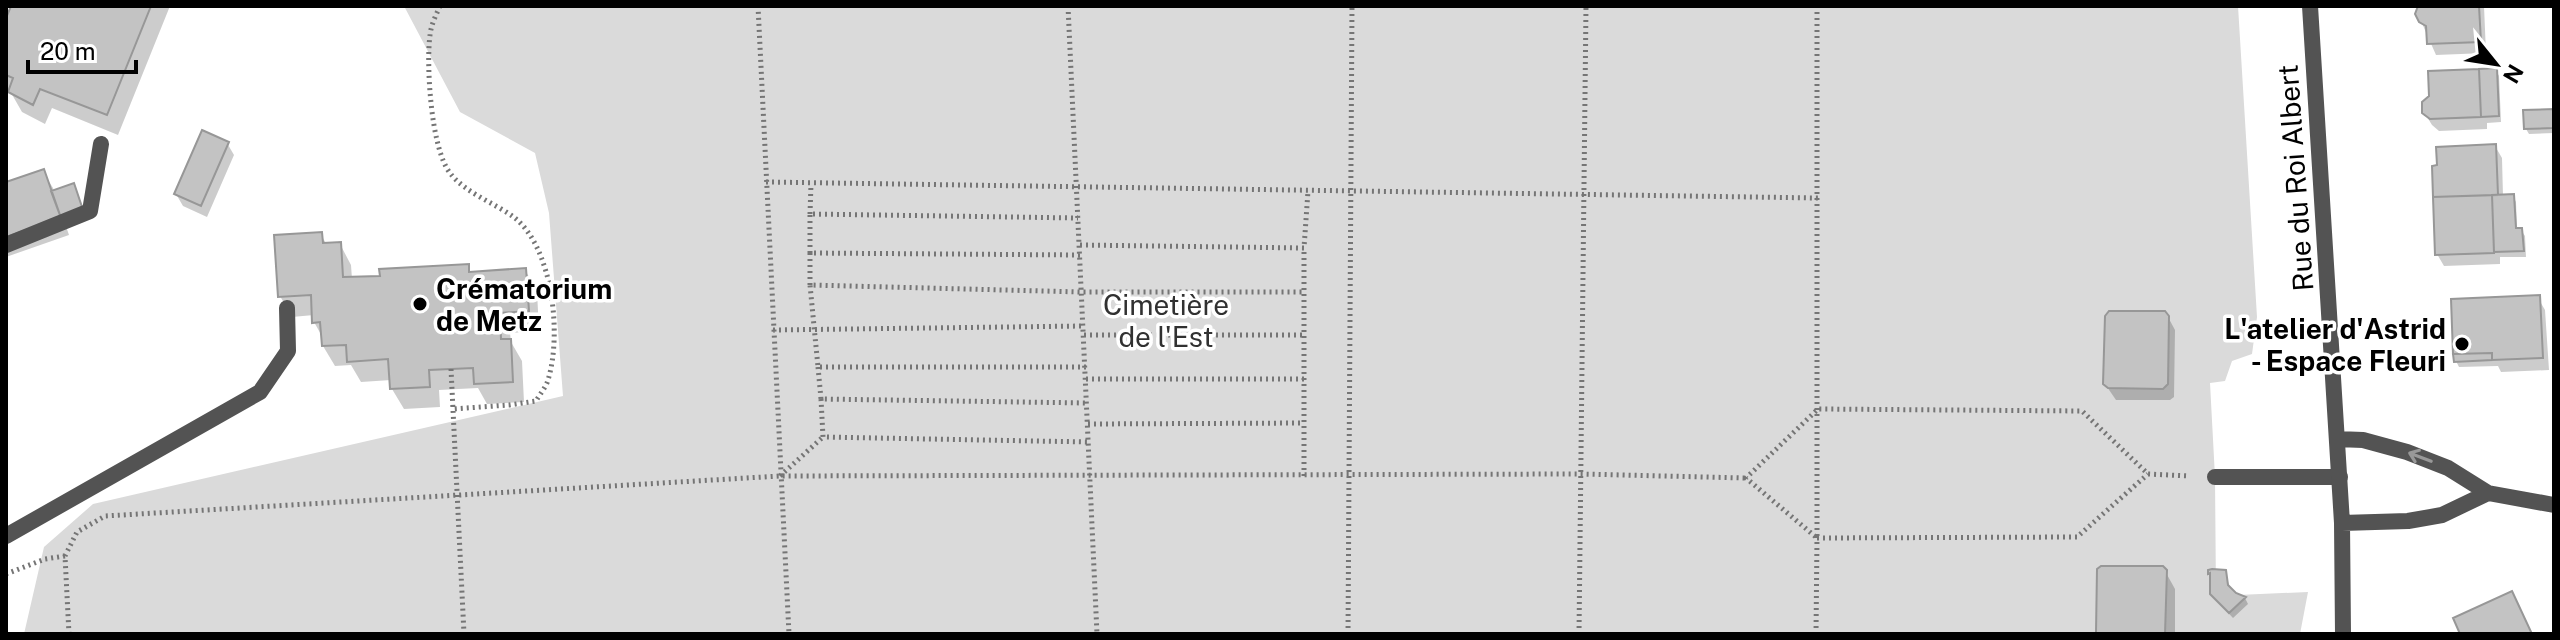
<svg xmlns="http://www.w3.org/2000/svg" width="2560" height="640" viewBox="0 0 2560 640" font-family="'Public Sans',sans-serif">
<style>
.green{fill:#dadada}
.shadow{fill:#0003}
.building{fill:#c3c3c3;stroke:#979797;stroke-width:2}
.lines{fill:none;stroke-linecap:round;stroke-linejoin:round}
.path{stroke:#757575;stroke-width:5;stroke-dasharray:2 4;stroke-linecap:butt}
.service{stroke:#535353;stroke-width:16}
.minor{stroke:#535353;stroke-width:16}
.oneway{stroke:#989898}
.poi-dot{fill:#000;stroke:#fff;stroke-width:3}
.labels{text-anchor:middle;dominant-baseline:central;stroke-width:7;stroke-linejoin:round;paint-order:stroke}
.street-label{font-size:28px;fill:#000;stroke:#fff}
.poi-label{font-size:28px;font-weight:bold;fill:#000;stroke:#fff;text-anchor:start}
.park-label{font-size:28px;fill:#313131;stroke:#fff}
</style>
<rect width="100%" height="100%" fill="#fff"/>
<path class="green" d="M404,6H2238L2257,317L2252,354L2232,361L2225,381L2210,383L2215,477L2216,596L2308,592L2300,634H24L44,547L93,504L563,396L549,213L535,153L460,112Z"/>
<path class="shadow" d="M13,6H170L118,135L52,108L45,124L22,112L10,91L6,90V23Z
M2420,6H2484L2486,53L2436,55L2421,21Z
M2496,70L2499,76L2501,122L2487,123V129L2439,131L2432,125L2424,112Z
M2554,111V133L2529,134L2526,129Z
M227,143L234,155L207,217L183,206L176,194Z
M2495,146L2502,158L2503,196H2513L2516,202L2517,230H2521L2525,236L2526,257H2500V264L2444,266L2437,254Z
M43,172L53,188L69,235L6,257V185Z
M321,235L327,245L340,244L351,265L352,279L382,278L467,266L472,274L525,270L537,291L539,331L510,333L511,342L522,361L524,402L487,404L478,388L439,390L440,407L404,409L392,389L391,380L361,382L351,365L335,366L323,346V338L314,322V315L292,317L280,296Z
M2538,298L2545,310L2549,370L2501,372L2498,366L2459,367L2456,361Z
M2168,317L2175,330L2174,397L2170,400H2116L2105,384Z
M2165,571L2175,589V634H2100Z
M2224,572L2232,592L2245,598L2248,604L2233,618L2216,600Z"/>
<path class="building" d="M11,6H151L107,115L40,89L33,105L8,92L13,78L6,75V18Z
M2418,6H2479L2481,42L2427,44L2426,26L2419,22L2415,14Z
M2497,68L2499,116L2481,117L2479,69Z
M2479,69L2481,117L2430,119L2422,113V102L2429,96L2428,71Z
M2554,109V128L2524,129L2523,110Z
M202,130L229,142L201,206L174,194Z
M2496,144L2498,195L2433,197L2432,166L2437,165L2436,147Z
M44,169L61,218L6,237V182Z
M74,183L83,210L61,218L51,191Z
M2514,194L2516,228H2522L2524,251L2494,252L2492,195Z
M2492,195L2494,253L2435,255L2433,197Z
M322,232L323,243L341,242L343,277L380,276L379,269L469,264V272L526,268L529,311L500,313L501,339H511L513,382L474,384L473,368L429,370L430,387L390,389L388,359L347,362L346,345L322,346L320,322L312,323L311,295L278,297L274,235Z
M2540,295L2543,358L2492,360V353L2453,354L2451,299Z
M2109,311H2165L2169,316L2168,384L2163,389L2108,388L2103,384L2105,316Z
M2492,353V360L2454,362L2453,354Z
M2101,566H2163L2167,570L2165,634H2098L2096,632L2097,569Z
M2212,569L2226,570L2228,585L2236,593L2246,597L2229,613L2210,594V573L2208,574V570Z
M2512,591L2532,634H2460L2453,618Z"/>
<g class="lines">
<path class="path" d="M440,6C436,15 431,25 430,35C426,65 431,149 450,173C465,193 495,203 515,218C553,249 562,335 548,380C546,387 540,394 536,401L509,405L452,409
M758,6L789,634
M1068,6L1097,634
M1817,6V538L1746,478L1818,409L2082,411L2148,474L2190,476
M766,182L1818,198
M810,214L811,184
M1080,245L1304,248L1308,191
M810,253V214L1078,218
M810,285V253L1080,255
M773,330L1083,326
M1084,335H1304
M818,367L821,399L1087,403
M1086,367H818L810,285L1082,292H1304
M451,369L464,634
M1086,379H1304
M821,399L823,437L1089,442
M1088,424L1304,423
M780,476L823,437
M1304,476V248
M6,574L45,559L65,556
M69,634L65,556L77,532L105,516L780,476L1581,474L1746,478
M1348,634L1352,6
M1579,634L1586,6
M1816,634L1817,538L2077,537L2148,474"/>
<path class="service" d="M6,245L90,211L101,144
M2215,477H2340
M6,536L260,392L288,351L287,308"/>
<path class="minor" d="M2310,6L2342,523L2343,634
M2337,439L2363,440L2407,452L2448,468L2488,493L2554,505
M2342,523L2408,521L2442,515L2488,493"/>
</g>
<defs><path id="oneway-shaft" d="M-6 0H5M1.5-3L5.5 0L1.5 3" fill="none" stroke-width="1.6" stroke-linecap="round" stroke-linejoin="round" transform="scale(2)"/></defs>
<use class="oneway" href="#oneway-shaft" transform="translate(2420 457) rotate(-159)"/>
<g class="poi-dot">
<circle cx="420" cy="304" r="8"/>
<circle cx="2462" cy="344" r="8"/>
</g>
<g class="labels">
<g class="street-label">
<text transform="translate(2295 178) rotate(-94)">Rue du Roi Albert</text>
</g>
<g class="poi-label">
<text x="436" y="288">Crématorium<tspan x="436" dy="32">de Metz</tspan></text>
<text x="2446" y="328" text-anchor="end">L'atelier d'Astrid<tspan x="2446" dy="32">- Espace Fleuri</tspan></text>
</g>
<g class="park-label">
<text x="1166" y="304">Cimetière<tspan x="1166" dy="32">de l'Est</tspan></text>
</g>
</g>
<rect width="2560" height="640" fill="none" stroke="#000000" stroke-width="16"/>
<g transform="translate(2496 64) rotate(120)" stroke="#ffffff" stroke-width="6" paint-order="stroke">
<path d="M0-6L14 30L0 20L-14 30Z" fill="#000000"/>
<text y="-12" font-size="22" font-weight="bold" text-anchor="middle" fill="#000000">N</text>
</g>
<path d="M28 60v12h108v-12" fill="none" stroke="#000000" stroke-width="4"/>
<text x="40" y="60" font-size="24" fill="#000000" stroke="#ffffff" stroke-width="6" paint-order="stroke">20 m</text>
</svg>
